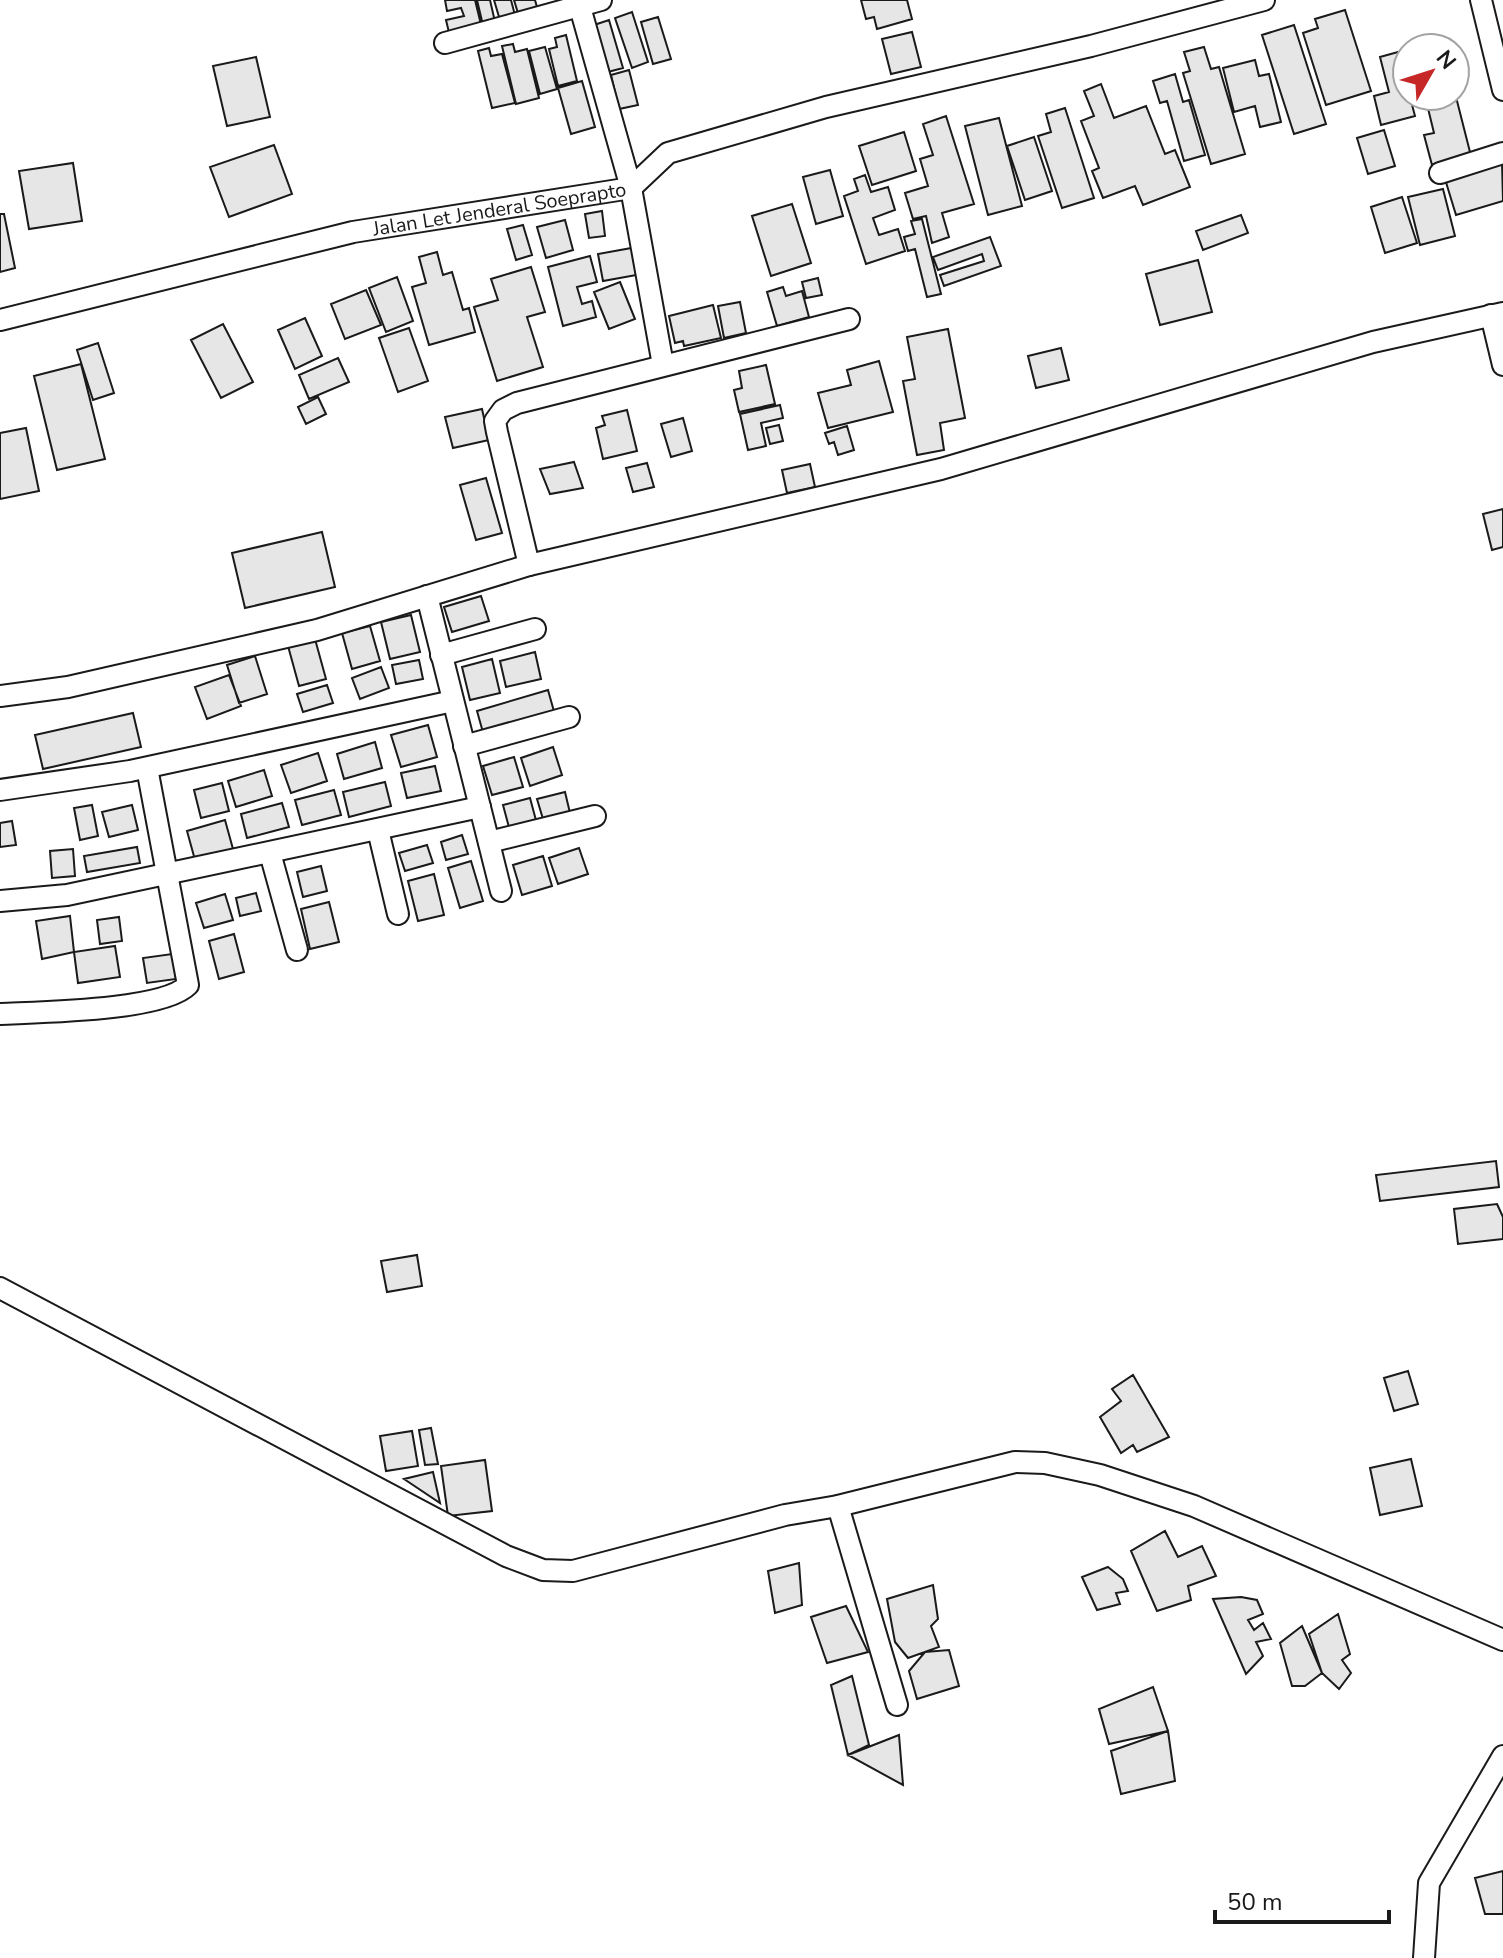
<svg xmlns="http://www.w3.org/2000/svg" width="1503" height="1958" viewBox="0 0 1503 1958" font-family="'Nunito Sans',sans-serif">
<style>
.building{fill:#e6e6e6;stroke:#1a1a1a;stroke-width:2}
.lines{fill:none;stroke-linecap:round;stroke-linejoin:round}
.street-casing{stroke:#1a1a1a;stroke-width:24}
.street{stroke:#fff;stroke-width:20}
.labels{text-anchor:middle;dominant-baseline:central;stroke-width:6;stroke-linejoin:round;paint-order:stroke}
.street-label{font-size:20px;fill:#1a1a1a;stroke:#fff}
</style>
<rect width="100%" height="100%" fill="#fff"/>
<path class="building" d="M445,0H475L484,37L452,45L446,20L464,16L461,8L447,11Z
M477,0H490L498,35L486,38Z
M494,0H511L517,23L502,27Z
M514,0H535L540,18L521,23Z
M861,0H907L912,19L877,29L874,17L866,19Z
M1345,10L1371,91L1326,105L1303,33L1318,28L1315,19Z
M632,12L648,62L632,68L615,18Z
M658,17L671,59L653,64L641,22Z
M609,20L623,68L604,73L591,26Z
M1294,25L1326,124L1294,134L1262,35Z
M912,32L921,67L891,74L882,39Z
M566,35L577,81L558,86L549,49L557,47L555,38Z
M513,44L515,52L527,49L539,98L516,104L502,46Z
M545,47L557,89L540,94L529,51Z
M1204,47L1211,69L1219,67L1245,154L1211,164L1183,73L1190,71L1184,52Z
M489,48L491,56L502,54L515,103L492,108L478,51Z
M1398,52L1415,116L1381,125L1374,96L1389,92L1380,57Z
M256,57L270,117L227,126L213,66Z
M1255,60L1259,76L1269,74L1281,122L1260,127L1255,106L1234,112L1223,68Z
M629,70L638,105L619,109L611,75Z
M1175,74L1183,102L1189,100L1205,155L1184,161L1167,101L1160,103L1153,81Z
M582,81L595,127L571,134L558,88Z
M1101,84L1114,118L1146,106L1165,154L1175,150L1190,187L1143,205L1135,186L1103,198L1092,171L1099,168L1081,121L1094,116L1084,91Z
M1455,93L1471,156L1432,165L1424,135L1434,133L1425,96H1455Z
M1065,108L1094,198L1062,208L1038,136L1051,132L1046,114Z
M946,116L974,204L942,213L949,237L932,243L926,216L913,219L905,193L928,186L920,159L933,155L923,124Z
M999,118L1022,206L988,215L965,126Z
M1384,130L1395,166L1368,174L1357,138Z
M904,132L916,171L872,185L859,146Z
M1034,137L1052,191L1025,200L1007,146Z
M274,145L292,194L229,217L210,167Z
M1502,162L1503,201L1456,215L1445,179Z
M73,163L82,221L29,229L19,171Z
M830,170L843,216L816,224L803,177Z
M865,175L871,192L888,187L895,210L873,218L879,235L898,229L905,251L866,264L844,196L858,191L854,179Z
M1443,189L1455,236L1420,245L1408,197Z
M1402,197L1417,243L1385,253L1371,207Z
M792,204L811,263L771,276L752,216Z
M602,211L605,236L589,238L585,214Z
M0,214H4L15,268L0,272Z
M1241,215L1248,233L1203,250L1196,231Z
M922,219L941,294L927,297L915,249L908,251L904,237L915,234L911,221Z
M565,220L573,250L546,258L537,227Z
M523,225L532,255L516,260L507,229Z
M990,237L1001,266L944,286L940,275L984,261L982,254L938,270L933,257Z
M637,247L642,274L603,281L598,254Z
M437,252L443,275L452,272L463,310L469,308L475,332L429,345L412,287L426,283L419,257Z
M590,256L597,282L577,287L582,304L592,301L596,317L563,326L548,267Z
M1198,260L1212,312L1160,325L1146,274Z
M531,267L545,312L527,317L543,367L497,381L474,307L498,300L491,279Z
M397,277L413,321L386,332L369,288Z
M818,278L822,295L806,298L802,282Z
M620,282L635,319L609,329L594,292Z
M783,287L786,296L802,291L809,317L777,326L767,292Z
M366,290L381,325L345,339L331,304Z
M740,302L746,333L724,338L718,306Z
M713,305L721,338L684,346L683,341L675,343L669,316Z
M305,318L322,356L295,369L278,330Z
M223,324L253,382L221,398L191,340Z
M409,328L428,381L398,392L379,338Z
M948,329L965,418L940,423L944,450L917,455L903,381L915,379L907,337Z
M98,343L114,393L93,400L77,350Z
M1061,348L1069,380L1036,388L1028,356Z
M338,358L349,382L309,399L299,375Z
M879,361L893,412L828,428L818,393L851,385L847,370Z
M81,364L105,459L57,470L34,376Z
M766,365L775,404L739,412L734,390L742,388L739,371Z
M318,397L326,414L306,424L298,407Z
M780,405L783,418L761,423L766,446L748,450L740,414Z
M482,409L489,440L453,448L445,417Z
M627,410L637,451L603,459L596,428L605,425L602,416Z
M683,418L692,451L671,457L661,424Z
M779,425L783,441L770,444L766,428Z
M847,426L854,450L838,455L834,442L829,444L825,433Z
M26,428L39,491L0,499V433Z
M574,462L583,488L550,494L540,469Z
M647,463L654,487L633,492L626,468Z
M810,464L815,487L787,493L782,470Z
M486,478L502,533L476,540L460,485Z
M1503,509V547L1492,550L1483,514Z
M322,532L335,587L245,608L232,553Z
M481,596L489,621L452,632L444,607Z
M411,615L420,652L390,659L381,622Z
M370,626L380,661L352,669L342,633Z
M315,639L326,679L299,686L288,646Z
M535,652L541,679L506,687L500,661Z
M255,656L267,694L239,703L227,665Z
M492,659L500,693L470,700L462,667Z
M419,660L423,679L396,684L392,665Z
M381,667L389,688L360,699L352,678Z
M229,675L241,706L207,719L195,687Z
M327,685L333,703L303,712L297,694Z
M548,690L555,715L484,736L477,711Z
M133,713L141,747L43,769L35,735Z
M428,725L437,757L401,767L391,735Z
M375,742L382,768L344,779L337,754Z
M553,747L562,775L530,786L521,758Z
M318,753L327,781L291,793L281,765Z
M514,757L523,787L492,795L483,766Z
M435,766L441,791L407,798L401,773Z
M264,770L272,796L236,807L228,781Z
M385,782L391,806L349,817L343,792Z
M222,783L229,811L201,818L194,790Z
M334,790L341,815L302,825L295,800Z
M565,792L570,813L543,819L537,799Z
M530,798L537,824L510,831L503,805Z
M282,803L289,827L247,838L241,814Z
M92,805L98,836L80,840L74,808Z
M132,805L138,830L109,837L102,812Z
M225,820L233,849L195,860L187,831Z
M12,821L16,845L0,847V823Z
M462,835L468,854L446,860L441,842Z
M427,845L433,863L405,871L399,853Z
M137,847L140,863L87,872L84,856Z
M579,848L588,874L558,884L549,858Z
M73,849L75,876L52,878L50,851Z
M543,856L552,886L522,895L513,865Z
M471,861L483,901L460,908L448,868Z
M321,866L327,891L303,897L297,872Z
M434,874L444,915L418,921L408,881Z
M256,893L261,911L240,916L236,898Z
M225,894L233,920L204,928L196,903Z
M329,902L339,942L310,949L301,909Z
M70,916L74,952L42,959L36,921Z
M119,917L122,941L100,944L97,920Z
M234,934L244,972L219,979L209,941Z
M115,946L120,977L78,983L74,952Z
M172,954L176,979L147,983L143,958Z
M1496,1161L1499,1187L1380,1201L1376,1175Z
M1497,1204L1503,1217V1239L1458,1244L1454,1209Z
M417,1255L422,1286L387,1292L381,1261Z
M1408,1371L1418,1404L1394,1411L1384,1378Z
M1133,1375L1169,1437L1137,1452L1133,1445L1121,1453L1100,1417L1121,1401L1112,1389Z
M431,1428L438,1464L425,1465L419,1430Z
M412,1431L418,1466L386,1471L380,1436Z
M1411,1459L1422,1506L1380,1515L1370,1468Z
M485,1460L492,1511L448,1516L441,1466Z
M433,1472L440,1503L404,1479Z
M1165,1531L1178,1557L1202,1546L1216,1576L1188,1586L1191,1600L1157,1611L1131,1551Z
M799,1563L802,1605L775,1613L768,1571Z
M1108,1567L1123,1579L1128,1591L1116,1593L1120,1604L1097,1610L1082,1577Z
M933,1585L938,1619L931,1626L939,1647L908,1658L895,1642L887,1599Z
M1241,1597L1257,1600L1263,1614L1248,1620L1254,1630L1263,1623L1271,1639L1256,1642L1263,1656L1246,1674L1213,1599Z
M846,1606L868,1652L827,1663L811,1617Z
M1338,1614L1350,1654L1342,1660L1351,1673L1339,1689L1322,1673L1309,1634Z
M1302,1626L1322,1673L1305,1686H1292L1280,1643Z
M949,1650L959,1686L917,1699L909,1671L925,1652Z
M852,1676L869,1745L848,1755L831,1685Z
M1153,1687L1168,1731L1109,1744L1099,1709Z
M1168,1731L1175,1781L1121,1794L1111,1751Z
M899,1735L903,1785L848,1755Z
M1503,1871V1914H1485L1475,1878Z"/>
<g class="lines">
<g class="street-casing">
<g id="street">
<path d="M578,0L631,188L663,365"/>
<path d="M1481,0L1503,90"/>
<path d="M445,43L601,0"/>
<path d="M1440,173L1503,153"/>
<path d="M1491,315L1503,365"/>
<path id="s1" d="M0,320L353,232L631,188L668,153L826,107L1091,46L1264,0"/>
<path d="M529,565L497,432L495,421L503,410L517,403L849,319"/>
<path d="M427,596L501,891"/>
<path d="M441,655L535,629"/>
<path d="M0,696L68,687L317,630L529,565L941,469L1373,342L1503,313"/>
<path d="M464,746L569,717"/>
<path d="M0,790L130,771L453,701"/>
<path d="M378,830L398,914"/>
<path d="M489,842L595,816"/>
<path d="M270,853L297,950"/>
<path d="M0,901L67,895L480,807"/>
<path d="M0,1014C39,1012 163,1011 188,985L147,768"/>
<path d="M0,1288L506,1556L543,1570L573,1571L785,1515L838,1506L1015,1462L1045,1463L1100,1475L1194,1506L1503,1640"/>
<path d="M838,1506L897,1705"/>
<path d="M1424,1958L1429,1883L1503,1756"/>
</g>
</g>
<use href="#street" class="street"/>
</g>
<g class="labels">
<g class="street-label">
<text stroke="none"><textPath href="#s1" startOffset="512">Jalan Let Jenderal Soeprapto</textPath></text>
</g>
</g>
<g transform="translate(1431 72) rotate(51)"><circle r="38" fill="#ffffff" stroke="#a3a3a3" stroke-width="2"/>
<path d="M0-6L14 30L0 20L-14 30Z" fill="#c62828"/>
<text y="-12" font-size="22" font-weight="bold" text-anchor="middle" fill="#1a1a1a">N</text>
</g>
<path d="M1215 1910v12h174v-12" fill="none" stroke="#1a1a1a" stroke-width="4"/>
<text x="1227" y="1910" font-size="24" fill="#1a1a1a" stroke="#ffffff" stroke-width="6" paint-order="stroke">50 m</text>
</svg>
